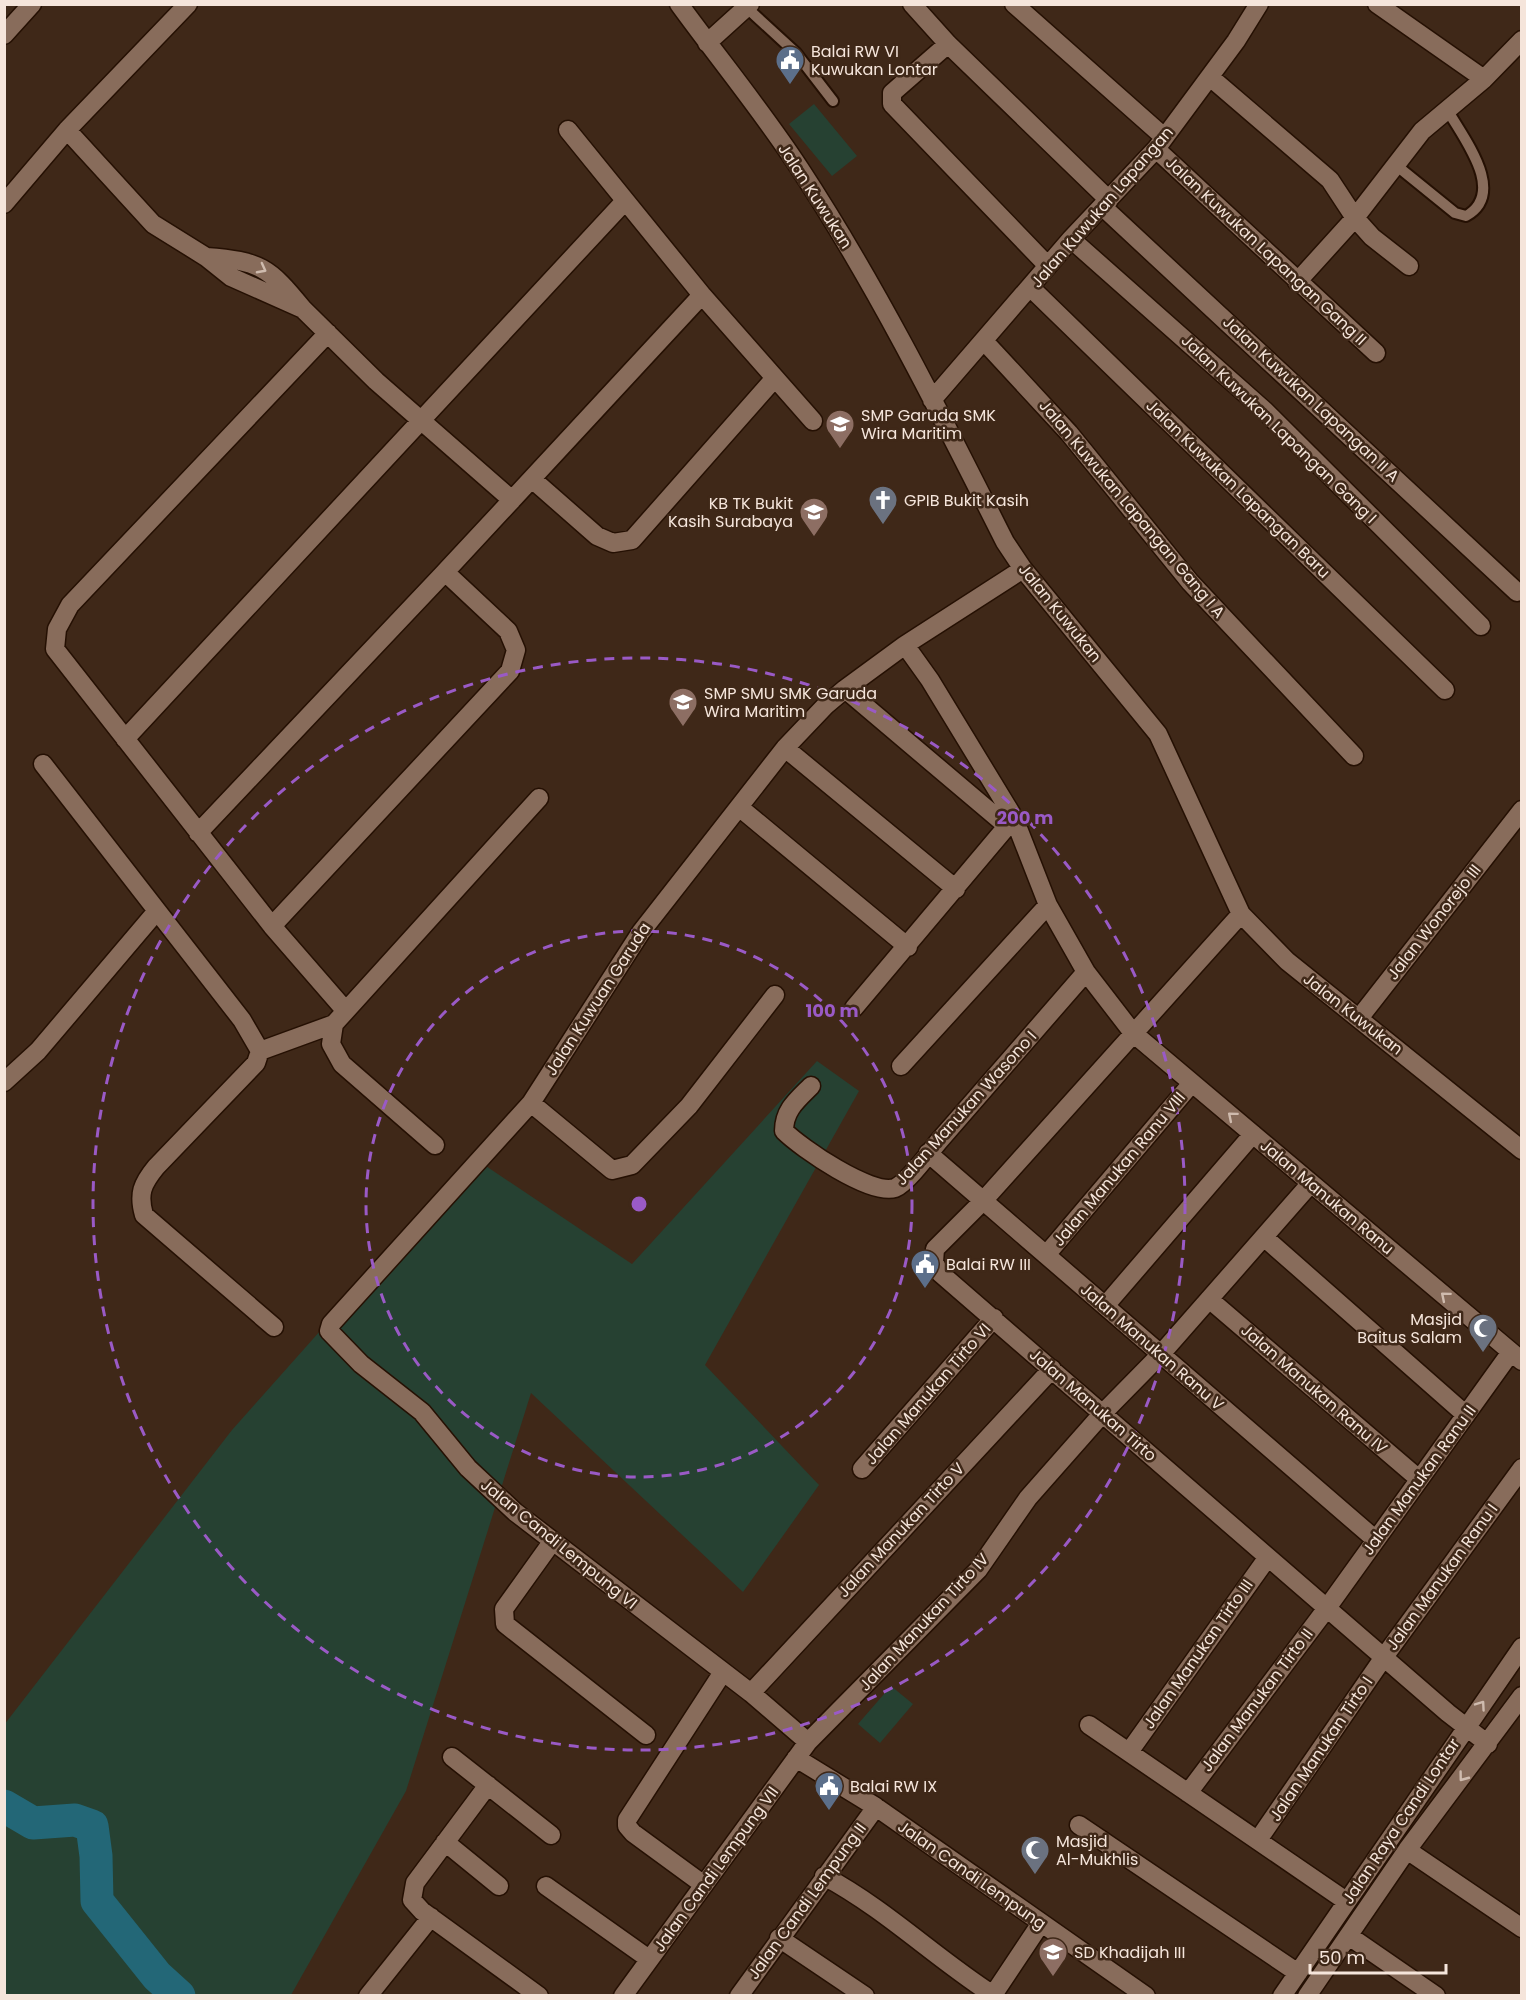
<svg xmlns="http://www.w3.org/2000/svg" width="1526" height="2000" viewBox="0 0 1526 2000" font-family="Poppins,sans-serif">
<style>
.grass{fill:#264132}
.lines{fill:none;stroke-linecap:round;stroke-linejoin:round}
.river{stroke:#236777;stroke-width:33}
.lane-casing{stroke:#251003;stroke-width:14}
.street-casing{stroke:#251003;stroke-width:21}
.lane{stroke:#886c5b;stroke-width:10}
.street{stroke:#886c5b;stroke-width:18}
.oneway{stroke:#cfbbae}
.ring{fill:none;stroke:#9a5ac6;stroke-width:3;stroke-dasharray:10 8}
.labels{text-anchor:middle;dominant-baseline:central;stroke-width:5;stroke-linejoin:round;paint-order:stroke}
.poi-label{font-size:16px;fill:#f5e5db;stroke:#3f2818;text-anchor:start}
.street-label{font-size:16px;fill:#f5e5db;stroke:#3f2818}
.centre{fill:#9a5ac6;stroke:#3f2818;stroke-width:3}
.ring-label{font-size:18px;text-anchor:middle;font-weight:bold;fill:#9a5ac6;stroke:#3f2818;stroke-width:5;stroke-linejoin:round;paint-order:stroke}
</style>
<rect width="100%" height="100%" fill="#3f2818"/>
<path class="grass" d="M814,104L857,156L832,176L789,124Z
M817,1061L859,1091L705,1365L819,1485L743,1592L531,1393L406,1791L291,1995H5L4,1725L232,1430L474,1158L632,1264Z
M891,1686L913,1704L880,1743L858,1724Z"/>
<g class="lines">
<path class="river" d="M4,1806L33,1823L75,1820L92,1826L96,1856L97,1901L157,1976L179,1996"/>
<g class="lane-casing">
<path id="lane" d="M747,8L796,53L833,101
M1397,166L1455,213L1466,216C1507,193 1464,139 1448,111"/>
</g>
<g class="street-casing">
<path id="street" d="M679,4C719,59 763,112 800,169C878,288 941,415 1005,542L1023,569L1158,734L1241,914L1287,961L1522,1150
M912,4L948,44L1109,200
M1014,4L1164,137
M1377,4L1484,79
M4,35L32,4
M707,43L750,4
M948,44L892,93V104L1048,266
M1210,77L1330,180L1355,218L1372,237L1409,266
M67,130L153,224L206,257L231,277L303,309C269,267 260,261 206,257
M568,130L702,295L813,421
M1156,149L1376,353
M4,204L67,130L188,4
M1103,207L1517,592
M1071,239L1264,410L1481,626
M1297,282L1354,219L1422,131L1484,79L1522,40
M1030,287L1445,690
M303,309L376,381L512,500L445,572
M328,333L70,605L57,629L55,649L272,926L345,1010
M984,341L1069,433L1190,582L1354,756
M932,400L1071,239L1156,149L1236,41L1259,4
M532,479L597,536L613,543L632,540L774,379
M512,500L702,295
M905,645L930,680L1014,818L1048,905L1086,972L1133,1033L1522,1361
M845,689L1007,826
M125,739L625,201
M785,748L956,889
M43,764L242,1020L260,1051L256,1063L156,1167C142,1184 138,1194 144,1215L274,1327
M739,807L908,947
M198,833L445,572L508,631L516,650L510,671L272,926
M1241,914L983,1201L935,1249L934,1262L940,1273L1448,1713L1488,1744
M775,995L689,1106L632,1165L612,1170L531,1103L641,932L785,748L826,705L845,689L905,645L1023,569
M854,1008L1014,818
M1360,1017L1522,810
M260,1051L334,1024
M901,1066L1048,905
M4,1082L38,1051L156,912
M811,1086C797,1100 784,1110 784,1131C801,1148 871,1196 895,1188C907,1183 930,1152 939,1141C988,1085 1037,1029 1086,972
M531,1103L331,1324L329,1331L361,1364L422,1412L468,1468L515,1512L751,1693L808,1742
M435,1145L342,1064L331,1044L334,1024L539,798
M928,1153L1376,1540
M1265,1238L1466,1415
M1046,1255L1192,1083
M1209,1299L1419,1479
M1105,1306L1253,1134
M862,1469L994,1318
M552,1542L504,1609L505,1624L646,1735
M751,1693L1052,1369
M1089,1725L1346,1901
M1129,1752L1268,1557
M452,1757L551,1835
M796,1758L876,1807L1146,1996
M488,1785L415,1883L412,1900L422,1911L539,1996
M1188,1793L1327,1608L1511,1352
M1079,1825L1298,1973
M1258,1840L1384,1657L1522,1468
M445,1842L499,1886
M1407,1850L1522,1928
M824,1876C887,1910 934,1957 993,1995L1041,1923
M704,1885L633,1833L627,1826V1820L723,1672
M546,1886L649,1959
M1349,1936L1436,1996
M779,1938L865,1996
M368,1996L431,1917
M623,1996L808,1742L978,1570L1028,1498L1103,1413L1161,1354L1311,1183
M739,1996L876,1807
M1282,1996L1522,1647
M1307,1996L1407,1850L1522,1696"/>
</g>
<use href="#lane" class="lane"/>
<use href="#street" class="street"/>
</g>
<defs><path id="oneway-chevron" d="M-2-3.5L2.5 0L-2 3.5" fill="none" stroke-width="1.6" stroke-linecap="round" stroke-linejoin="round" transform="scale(1.5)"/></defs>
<g class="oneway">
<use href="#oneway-chevron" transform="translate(262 269) rotate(28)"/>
<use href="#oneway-chevron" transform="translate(1232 1116) rotate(-140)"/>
<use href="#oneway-chevron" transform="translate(1445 1296) rotate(-140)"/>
<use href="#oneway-chevron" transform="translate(1481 1705) rotate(-55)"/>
<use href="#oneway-chevron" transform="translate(1463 1777) rotate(127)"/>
</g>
<g class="ring">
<circle cx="639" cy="1204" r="273"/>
<circle cx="639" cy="1204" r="546"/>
</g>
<defs>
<g id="civic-pin" transform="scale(1.5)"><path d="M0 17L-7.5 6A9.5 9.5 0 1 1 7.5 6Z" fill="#5c6f8a" stroke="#3f2818"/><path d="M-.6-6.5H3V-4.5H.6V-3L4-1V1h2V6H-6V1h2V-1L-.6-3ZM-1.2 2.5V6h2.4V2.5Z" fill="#fff"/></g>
<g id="school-pin" transform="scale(1.5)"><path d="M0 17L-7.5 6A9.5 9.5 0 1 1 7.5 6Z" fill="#8d6e63" stroke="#3f2818"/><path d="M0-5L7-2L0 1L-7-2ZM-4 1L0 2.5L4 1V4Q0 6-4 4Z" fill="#fff"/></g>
<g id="church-pin" transform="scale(1.5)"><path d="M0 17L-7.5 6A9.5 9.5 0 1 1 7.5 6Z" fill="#6b7280" stroke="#3f2818"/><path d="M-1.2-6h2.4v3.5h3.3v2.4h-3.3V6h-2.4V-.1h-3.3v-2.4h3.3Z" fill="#fff"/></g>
<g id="mosque-pin" transform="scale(1.5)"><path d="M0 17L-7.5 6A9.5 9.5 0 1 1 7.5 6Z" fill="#6b7280" stroke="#3f2818"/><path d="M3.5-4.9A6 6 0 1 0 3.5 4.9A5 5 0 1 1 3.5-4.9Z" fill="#fff"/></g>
</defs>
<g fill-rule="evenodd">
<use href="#civic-pin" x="790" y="60"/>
<use href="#school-pin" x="840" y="424"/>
<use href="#church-pin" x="883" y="500"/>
<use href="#school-pin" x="814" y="512"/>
<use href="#school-pin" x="683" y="702"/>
<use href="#civic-pin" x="925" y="1264"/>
<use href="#mosque-pin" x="1483" y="1328"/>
<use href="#civic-pin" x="829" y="1786"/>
<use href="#mosque-pin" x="1035" y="1850"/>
<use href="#school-pin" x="1053" y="1952"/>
</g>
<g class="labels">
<g class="poi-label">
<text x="811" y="51">Balai RW VI<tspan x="811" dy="18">Kuwukan Lontar</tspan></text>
<text x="861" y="415">SMP Garuda SMK<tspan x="861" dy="18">Wira Maritim</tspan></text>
<text x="904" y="500">GPIB Bukit Kasih</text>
<text x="793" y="503" text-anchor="end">KB TK Bukit<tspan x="793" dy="18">Kasih Surabaya</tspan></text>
<text x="704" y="693">SMP SMU SMK Garuda<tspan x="704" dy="18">Wira Maritim</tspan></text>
<text x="946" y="1264">Balai RW III</text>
<text x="1462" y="1319" text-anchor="end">Masjid<tspan x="1462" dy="18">Baitus Salam</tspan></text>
<text x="850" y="1786">Balai RW IX</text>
<text x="1056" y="1841">Masjid<tspan x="1056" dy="18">Al-Mukhlis</tspan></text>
<text x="1074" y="1952">SD Khadijah III</text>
</g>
<g class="street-label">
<text transform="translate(815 196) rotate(57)">Jalan Kuwukan</text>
<text transform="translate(1102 207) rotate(-49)">Jalan Kuwukan Lapangan</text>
<text transform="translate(1266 251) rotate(43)">Jalan Kuwukan Lapangan Gang II</text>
<text transform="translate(1311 399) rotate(43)">Jalan Kuwukan Lapangan II A</text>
<text transform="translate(1279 429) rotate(44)">Jalan Kuwukan Lapangan Gang I</text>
<text transform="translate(1238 489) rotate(44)">Jalan Kuwukan Lapangan Baru</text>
<text transform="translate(1132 509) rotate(50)">Jalan Kuwukan Lapangan Gang I A</text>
<text transform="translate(1060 613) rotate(51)">Jalan Kuwukan</text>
<text transform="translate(1434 922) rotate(-52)">Jalan Wonorejo III</text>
<text transform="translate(598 999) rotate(-57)">Jalan Kuwuan Garuda</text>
<text transform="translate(1353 1014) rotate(38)">Jalan Kuwukan</text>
<text transform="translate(966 1108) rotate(-48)">Jalan Manukan Wasono I</text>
<text transform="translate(1119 1169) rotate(-50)">Jalan Manukan Ranu VIII</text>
<text transform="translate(1327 1197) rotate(40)">Jalan Manukan Ranu</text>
<text transform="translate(1152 1347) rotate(41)">Jalan Manukan Ranu V</text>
<text transform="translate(1314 1389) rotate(41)">Jalan Manukan Ranu IV</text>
<text transform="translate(928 1394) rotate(-49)">Jalan Manukan Tirto VI</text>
<text transform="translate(1093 1405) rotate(41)">Jalan Manukan Tirto</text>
<text transform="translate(1419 1480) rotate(-54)">Jalan Manukan Ranu II</text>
<text transform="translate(901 1530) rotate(-47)">Jalan Manukan Tirto V</text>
<text transform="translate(559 1544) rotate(39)">Jalan Candi Lempung VI</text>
<text transform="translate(1442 1577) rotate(-54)">Jalan Manukan Ranu I</text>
<text transform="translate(924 1622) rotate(-47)">Jalan Manukan Tirto IV</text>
<text transform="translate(1198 1654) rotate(-55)">Jalan Manukan Tirto III</text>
<text transform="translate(1257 1700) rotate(-53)">Jalan Manukan Tirto II</text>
<text transform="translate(1321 1749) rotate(-56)">Jalan Manukan Tirto I</text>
<text transform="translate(1401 1821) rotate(-56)">Jalan Raya Candi Lontar</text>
<text transform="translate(716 1869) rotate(-54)">Jalan Candi Lempung VII</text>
<text transform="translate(972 1875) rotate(35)">Jalan Candi Lempung</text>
<text transform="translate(807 1901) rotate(-54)">Jalan Candi Lempung II</text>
</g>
</g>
<circle cx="639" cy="1204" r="9" class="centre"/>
<g class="ring-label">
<text x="1025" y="824">200 m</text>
<text x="832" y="1017">100 m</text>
</g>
<rect width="1526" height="2000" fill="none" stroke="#f5e5db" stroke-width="12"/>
<path d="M1310 1964v9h136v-9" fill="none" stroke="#f5e5db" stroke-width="3"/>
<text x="1319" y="1964" font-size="18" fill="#f5e5db" stroke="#3f2818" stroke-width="4.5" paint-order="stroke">50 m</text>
</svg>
